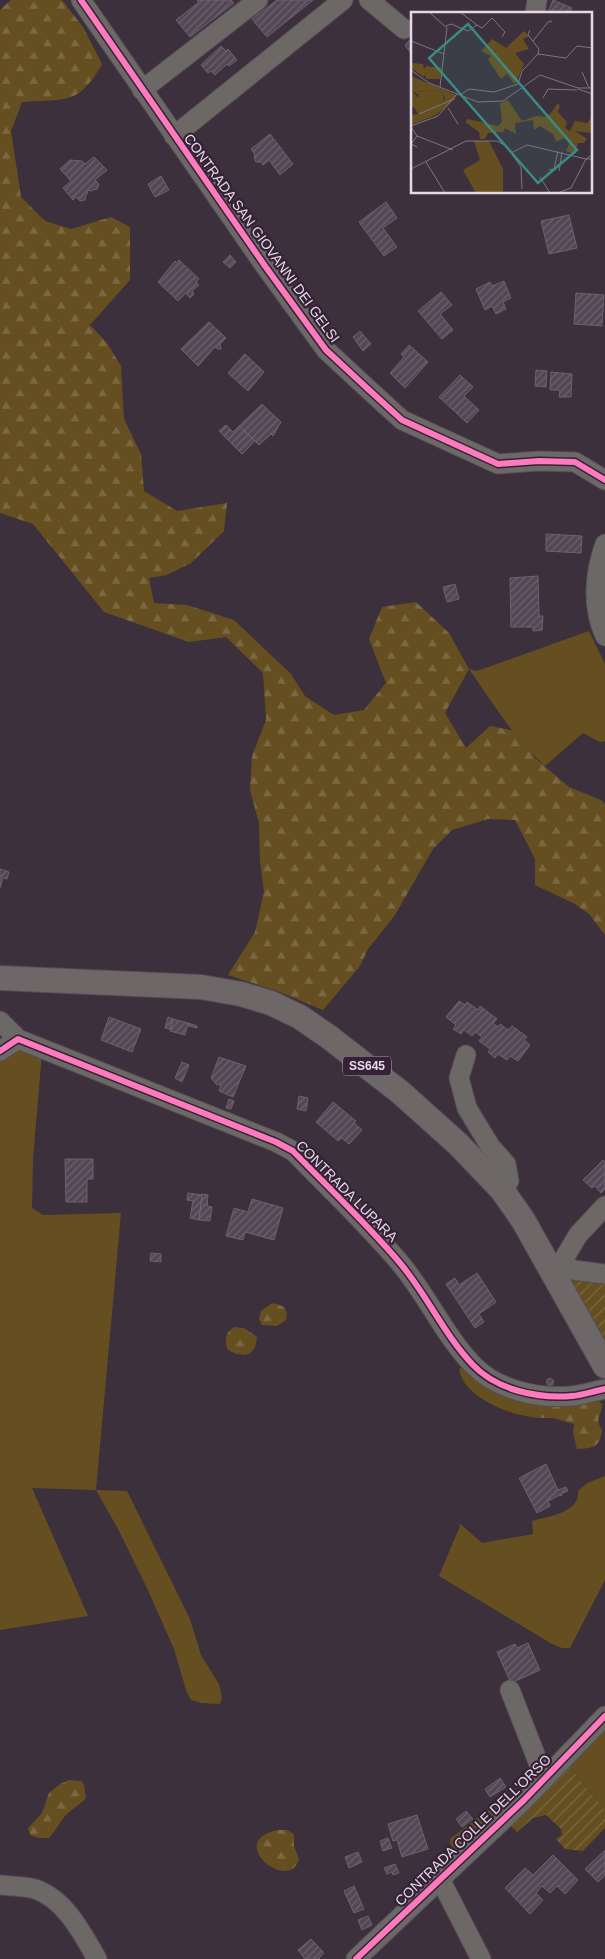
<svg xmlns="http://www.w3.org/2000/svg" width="605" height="1959" viewBox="0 0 605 1959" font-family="Helvetica,sans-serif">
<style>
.grass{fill:#654f21}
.forest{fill:url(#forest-firs)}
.garden{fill:url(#garden-furrows)}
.building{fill:url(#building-hatch);stroke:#6b626c}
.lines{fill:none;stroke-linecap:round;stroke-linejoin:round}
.minor-casing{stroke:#564c57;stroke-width:21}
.major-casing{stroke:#564c57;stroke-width:26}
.minor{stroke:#6b6866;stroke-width:19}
.major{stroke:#6d6768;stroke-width:24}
.cycleway-casing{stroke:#352237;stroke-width:9}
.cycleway{stroke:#fd7abc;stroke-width:6}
.labels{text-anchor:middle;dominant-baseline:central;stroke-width:4.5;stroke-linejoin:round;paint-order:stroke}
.shield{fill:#352237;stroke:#b1a2b2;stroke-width:1}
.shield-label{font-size:12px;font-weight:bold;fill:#e6d9e7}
.street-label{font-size:14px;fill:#e6d9e7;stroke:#352237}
.inset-road{fill:none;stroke:#7f7480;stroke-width:1}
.view{fill:#3a8a86;fill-opacity:0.15;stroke:#3a8a86;stroke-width:2.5}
.inset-edge{fill:none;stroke:#e6d9e7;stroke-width:2.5}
</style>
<defs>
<pattern id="forest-firs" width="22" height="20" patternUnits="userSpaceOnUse" patternTransform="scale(1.25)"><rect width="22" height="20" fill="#654f21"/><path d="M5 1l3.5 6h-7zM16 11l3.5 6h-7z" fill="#7b6841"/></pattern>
<pattern id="garden-furrows" width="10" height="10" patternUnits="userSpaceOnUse" patternTransform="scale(1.25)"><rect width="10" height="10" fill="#654f21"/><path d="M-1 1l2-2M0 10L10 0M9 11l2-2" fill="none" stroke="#7b6841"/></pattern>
<pattern id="building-hatch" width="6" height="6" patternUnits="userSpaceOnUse" patternTransform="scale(1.25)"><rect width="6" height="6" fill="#544755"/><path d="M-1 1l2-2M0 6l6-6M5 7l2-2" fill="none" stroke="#6d616d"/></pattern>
</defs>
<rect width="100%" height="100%" fill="#3b303c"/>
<path class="grass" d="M589,631L605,664V741L600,742L583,733L545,766C515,740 492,702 469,669L477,671Z
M22,1048L42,1053L33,1158L32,1208L43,1215L121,1213L96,1490L127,1491L190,1619L201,1655L219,1684L222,1698L220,1704L201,1703L191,1700L186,1690L174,1649L147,1588L118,1529L96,1490L32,1488L88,1616L0,1630V1058Z
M465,1366L537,1400L536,1409L541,1418C514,1417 464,1399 459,1369Z
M605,1476V1580L570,1648H562L552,1644L439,1576L460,1526L459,1523L482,1543L533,1534L532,1521C548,1516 580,1513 578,1491L587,1483Z
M605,1727V1810L567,1763Z"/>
<path class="forest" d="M11,0H62L83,27L102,64C79,106 64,99 22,102L11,131L21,197L45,221L71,229L111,217L130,227V280L90,325L107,343L121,366L124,419L141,454L144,491L177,511L227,503L224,531L191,563L167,575L149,578L154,603L187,605L234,620L291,674L305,696L334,715L364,710L386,683L369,639L382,607L416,602L449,633L469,669L445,713L466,748L490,726L516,731L535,758L569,787L601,800L605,804V935L589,914L575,904L535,885V859L515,820L488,819L452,830L433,849L395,915L368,949L360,966L323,1010L280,992L228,975L255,932L264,892L260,861L259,823L250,790L252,756L266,720L263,673L226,637L189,642L104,612L33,524L0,513V10Z
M272,1303C283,1305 289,1308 286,1320L277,1326L262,1325L259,1319L261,1311Z
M235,1327L244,1328L257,1337C256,1356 243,1359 228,1350C224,1341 225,1331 235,1327Z
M597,1399L602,1404C602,1416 594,1417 602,1430C600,1448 592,1448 577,1449L573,1433L574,1424L553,1418H541L536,1409L537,1400Z
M69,1780L81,1781L84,1785L86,1798C80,1805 73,1808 67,1814C60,1821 56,1831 49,1838H39L30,1835L28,1828L42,1813L49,1793L60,1784Z
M497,1806L501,1809L461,1851C453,1849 450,1847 450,1839L492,1807Z
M277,1830H287L294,1834V1846L299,1859C290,1894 224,1842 277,1830Z"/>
<path class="garden" d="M585,1263L605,1264V1345L565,1276Z
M567,1763L605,1810V1828L583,1851L565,1849L556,1839L562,1835L561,1829L546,1815L533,1818L517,1832L509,1824Z"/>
<path class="building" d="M197,0H231L234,3L190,37L176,20L199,2Z
M277,0H313L267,37L252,19Z
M553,0L572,8L569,14H547Z
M412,38V55L405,45Z
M221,46L226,51L228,49L237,60L229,66L227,64L215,75L211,71L208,73L201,65Z
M270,134L293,164L280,175L269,160L263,165L261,162H256L254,157L255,155L251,149Z
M94,157L107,170L95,180L99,184L97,189L90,191L89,190L86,192L88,193L86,195L85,200L80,201L76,197L73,200L63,188L71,181L60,169L70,160L82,161L85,164Z
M161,176L169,190L155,197L148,184Z
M386,202L397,218L383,228L397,247L384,256L359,222Z
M569,215L577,248L549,254L541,221Z
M230,255L236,262L230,268L223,262Z
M179,260L199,279L196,282L199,285L192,291L194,294L190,298L186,293L178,301L158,282L175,261L176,263Z
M504,281L511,298L503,302L506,309L496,314L492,306L485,310L476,289L490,282L492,286Z
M441,292L452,305L440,314L453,330L442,339L418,311Z
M576,293L604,295L602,326L574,324Z
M209,322L226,338L220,344L221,349H218L215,347L198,366L181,349Z
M360,331L371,344L363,351L353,337Z
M409,345L428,362L405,388L390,373L404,357L401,354Z
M245,354L264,372L248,391L228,373Z
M536,370L547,371L546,387L535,386Z
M551,372L572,374L571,397H559L560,390H550Z
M460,375L473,387L464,396L479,410L467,423L439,397Z
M262,404L281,422L273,436L271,434L259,445L239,426Z
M226,425L233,432L239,426L255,441L242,454L219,431Z
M546,534L582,536L581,553L546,551Z
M538,576L539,616H543L542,630L533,631V627H511L510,578Z
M455,584L459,599L447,602L443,587Z
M0,869L9,872L7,879L3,878L0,888Z
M459,1001L465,1005L467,1002L478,1010L480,1006L497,1019L493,1023L498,1027L500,1024L508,1030L512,1026L527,1037L524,1040L530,1045L518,1061L510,1056L507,1060L498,1054L495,1058L488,1052L490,1049L479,1041L482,1037L475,1032L472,1036L464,1030L461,1034L453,1029L456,1025L446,1017Z
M109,1017L141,1029L132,1052L101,1040Z
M168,1017L173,1019L170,1029L165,1028Z
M173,1019L188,1023L185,1035L170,1031Z
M188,1023L197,1026V1028L188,1026Z
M219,1057L246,1066L233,1097L219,1091L221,1084L217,1085L211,1078Z
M182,1062L189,1065L182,1082L175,1078Z
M299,1096L308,1098L306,1111L297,1109Z
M229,1099L234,1101L231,1109L226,1108Z
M333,1102L356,1121L354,1123L362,1130L349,1144L342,1138L338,1141L316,1122Z
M65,1159H93V1179H87V1202H66Z
M603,1160L605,1162V1189L601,1193L595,1186L592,1188L583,1180Z
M188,1193L202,1195L199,1220L190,1218L193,1201L187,1200Z
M202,1194L208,1195L207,1206L212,1207L210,1221L199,1220Z
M252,1199L283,1208L274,1240L245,1232L243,1240L226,1236L234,1208L248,1212Z
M151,1253L161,1254V1262L150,1261Z
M477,1273L496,1302L479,1314L484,1322L475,1328L446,1284L455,1278L459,1285Z
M546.5 1382a3.5 3.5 0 1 1 7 0a3.5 3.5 0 1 1-7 0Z
M546,1464L558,1490L566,1487L568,1491L561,1494L562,1496L560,1495L548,1501L550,1506L537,1513L519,1478Z
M528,1643L540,1670L511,1683L497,1652L515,1644L517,1648Z
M500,1778L506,1787L490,1797L485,1789Z
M466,1811L473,1819L462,1827L456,1819Z
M417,1815L428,1849L402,1857L397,1840L393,1841L388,1824Z
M388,1838L392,1848L383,1851L380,1841Z
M605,1850V1875L598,1882L585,1869Z
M358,1852L362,1862L349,1868L345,1857Z
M553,1855L578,1880L565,1894L557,1886L550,1893L542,1886L536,1893L543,1900L530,1914L505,1888L525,1868L533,1875Z
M395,1864L399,1873L393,1875L392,1872L387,1874L384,1868Z
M354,1886L364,1909L354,1913L344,1891Z
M368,1916L372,1925L362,1930L358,1920Z
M311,1939L324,1953L319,1958L320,1959H305L298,1950Z"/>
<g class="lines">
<g class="minor-casing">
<path id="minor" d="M81,0L265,266L326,350L368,389L402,420L498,464L539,461L575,462L605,480
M369,0L404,29
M535,14L537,0
M142,90L258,0
M174,136L343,0
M605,544C594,574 592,608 605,636
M0,1021L18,1039
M0,1051L18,1039L276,1142L293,1151C329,1188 367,1224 400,1263C427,1295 445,1336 473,1365C497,1390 538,1399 572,1396C583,1395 594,1391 605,1389
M466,1055L459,1078L467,1108L490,1146L506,1164L509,1181L502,1190
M562,1262L573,1270L605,1274
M551,1270L562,1262L578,1235L605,1206
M510,1690L540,1767L547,1776
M440,1879L481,1959
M0,1885C11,1886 25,1886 35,1889C65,1899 82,1933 97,1959
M356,1959L524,1800L605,1716"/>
</g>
<g class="major-casing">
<path id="major" d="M0,978L201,987L241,994L271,1003L300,1017L329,1037L400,1092L458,1144L502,1190L523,1220L605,1366"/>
</g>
<use href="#minor" class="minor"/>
<use href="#major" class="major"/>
<g class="cycleway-casing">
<path id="cycleway" d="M81,0L265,266L326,350L368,389L402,420L498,464L539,461L575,462L605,480
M0,1051L18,1039L276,1142L293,1151C329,1188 367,1224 400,1263C427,1295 445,1336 473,1365C497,1390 538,1399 572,1396C583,1395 594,1391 605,1389
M356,1959L524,1800L605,1716"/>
</g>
<use href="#cycleway" class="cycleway"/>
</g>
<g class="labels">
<rect class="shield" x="343" y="1056.5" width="48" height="19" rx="4"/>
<g class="shield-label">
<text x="367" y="1066">SS645</text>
</g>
<g class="street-label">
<text transform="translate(262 238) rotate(54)">CONTRADA SAN GIOVANNI DEI GELSI</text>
<text transform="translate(347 1191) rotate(45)">CONTRADA LUPARA</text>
<text transform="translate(473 1830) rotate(-44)">CONTRADA COLLE DELL'ORSO</text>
</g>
</g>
<g transform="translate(411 12)">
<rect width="181" height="181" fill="#3b303c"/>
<path d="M113,19L118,24L112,27L118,37L104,41L113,52L104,73L96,62L90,67L77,48L57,41L77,48L80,44L70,39L81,27L95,36ZM0,40L1,51L12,52L13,57L15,54L31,56L29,67H15L14,62L13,65L0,56ZM0,64L45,83L44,87L25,103L0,113V103L7,102L3,95L0,96V79L7,85L26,86L27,92L33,91L34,86L32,81L25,78L6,80L4,74H0ZM63,129H78L92,157V181H65L52,158L69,148Z" fill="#654f21"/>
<path d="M0,74H6V80L25,78L32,81L33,91L26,92V86L9,89L7,82L0,79ZM97,88L111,109L125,104L137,105L146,92L149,93L147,100L156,110L154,116L159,119L164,109L176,111L180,106L181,121L164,119L176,127L173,131H167L164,142L155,139L158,132L153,126L145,130L142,122L129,114L123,118L122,108L104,111L105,122L94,116L92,120L77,121L74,127H69L68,120L54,110L57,107L87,114L91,110L89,91Z" fill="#654f21"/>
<path class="inset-road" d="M18,0L36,16L29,75M49,0L66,13M35,14L40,12L57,19L66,13L71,16L81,6L94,20L91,25M119,18L117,23L128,37L127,42M0,29L33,42M122,29L137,10L141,9M0,58L18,71L67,90L92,89L129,63L167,76H182M171,60L178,76M167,77L182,82M49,83L58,77L83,80L107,72L111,59L127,42L155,46L166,34L182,36M132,86L137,77L166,78M37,96L47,112M8,102L43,87M0,114L27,104L46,82M0,115L6,124L42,138M6,124L0,132L6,135M100,141L116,133L175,147L182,142M15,150L34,181M0,157L55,129H86L95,134L110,155L111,177M138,158L143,157L147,139M148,159L151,140M129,165L139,181M146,181L160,176L175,147H182"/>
<path class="view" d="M57,12L166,138L127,171L18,46Z"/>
<rect width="181" height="181" class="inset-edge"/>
</g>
</svg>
